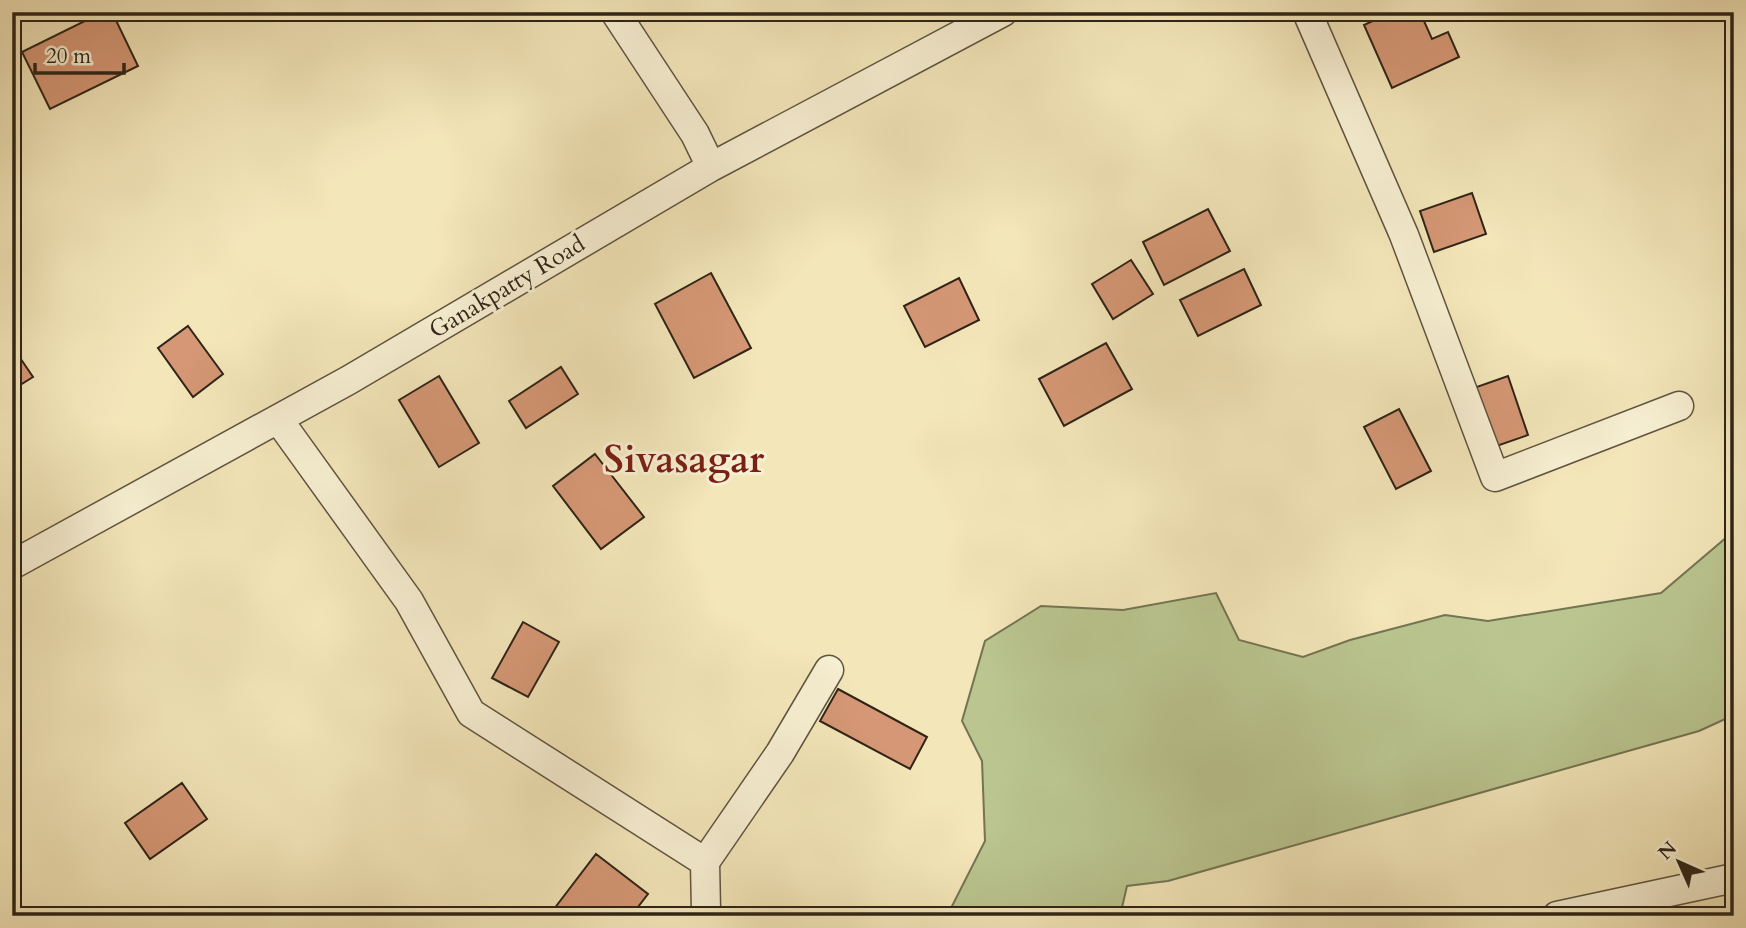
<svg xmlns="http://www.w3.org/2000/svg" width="1746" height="928" viewBox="0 0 1746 928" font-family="Cardo,serif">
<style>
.green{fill:#bac58f;stroke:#747453;stroke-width:2}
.building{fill:#d59775;stroke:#2e2417;stroke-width:2}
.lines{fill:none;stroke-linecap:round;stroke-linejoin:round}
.street-casing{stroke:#5f5440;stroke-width:31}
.street{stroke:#f7efd2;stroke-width:28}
.labels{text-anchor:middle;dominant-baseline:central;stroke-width:6;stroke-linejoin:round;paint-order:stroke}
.street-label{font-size:24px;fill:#2e2417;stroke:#f7efd2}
.town-label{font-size:38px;font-weight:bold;fill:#7a1f14;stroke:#f7efd2}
</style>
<rect width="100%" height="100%" fill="#f3e6b9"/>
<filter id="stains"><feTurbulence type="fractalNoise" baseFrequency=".00286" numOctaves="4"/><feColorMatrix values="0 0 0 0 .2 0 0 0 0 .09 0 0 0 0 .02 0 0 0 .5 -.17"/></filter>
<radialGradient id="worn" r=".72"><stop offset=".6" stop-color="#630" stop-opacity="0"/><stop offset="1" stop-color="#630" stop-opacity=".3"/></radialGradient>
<path class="green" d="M1734,531V715L1699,731L1168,881L1127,886L1120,916H947L985,841L982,761L962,721L985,641L1041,606L1123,610L1216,593L1239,640L1303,657L1350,640L1445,615L1488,621L1661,593Z"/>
<path class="building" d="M103,12H112L138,66L50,109L22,52Z
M1392,12H1420L1432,39L1448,32L1459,57L1392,88L1364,25Z
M1472,193L1486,234L1434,252L1420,211Z
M1208,209L1230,251L1164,285L1143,242Z
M1131,260L1153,294L1113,319L1092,284Z
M1244,269L1261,305L1198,336L1180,300Z
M711,273L751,348L694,378L655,304Z
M959,278L979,320L925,347L904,306Z
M188,326L223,374L193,397L158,348Z
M1106,343L1132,389L1064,426L1039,379Z
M12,346L33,377L12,390Z
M561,367L578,394L526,428L509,401Z
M439,376L479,443L439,467L399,400Z
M1508,376L1528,435L1488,449L1468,390Z
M1399,409L1431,471L1396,489L1364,427Z
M595,454L644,517L601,549L553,486Z
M523,622L559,642L528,697L492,678Z
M838,689L927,737L910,769L820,721Z
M182,783L207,819L150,859L125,823Z
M596,854L648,894L631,916H563L554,909Z"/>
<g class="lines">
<g class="street-casing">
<path id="street" d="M615,12L695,134L711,167
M1307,12L1404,235L1495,477L1679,406
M278,419L409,601L471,713L705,862L706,911L702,916
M12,565L349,380L711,167L1003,12
M705,862L780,753L829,670
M1557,916L1734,878"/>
</g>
<use href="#street" class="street"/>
</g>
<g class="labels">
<g class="street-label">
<text transform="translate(507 287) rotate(-31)">Ganakpatty Road</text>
</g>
<g class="town-label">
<text x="684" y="460">Sivasagar</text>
</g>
</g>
<rect width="1746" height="928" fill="none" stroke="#f3e6b9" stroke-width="42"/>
<rect x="14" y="14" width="1718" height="900" fill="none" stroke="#2e2417" stroke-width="3.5"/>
<rect x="21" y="21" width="1704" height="886" fill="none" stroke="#2e2417" stroke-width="2"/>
<g transform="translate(1679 862) rotate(315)" stroke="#f7efd2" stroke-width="5" paint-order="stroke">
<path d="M0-5L12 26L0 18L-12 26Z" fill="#2e2417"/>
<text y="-10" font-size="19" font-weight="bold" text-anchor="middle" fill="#2e2417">N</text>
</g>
<path d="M35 63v10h89v-10" fill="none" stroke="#2e2417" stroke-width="3.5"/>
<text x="46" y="63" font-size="21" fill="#2e2417" stroke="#f7efd2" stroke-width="5" paint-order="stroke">20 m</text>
<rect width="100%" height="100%" filter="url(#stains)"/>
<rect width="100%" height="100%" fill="url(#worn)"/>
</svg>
